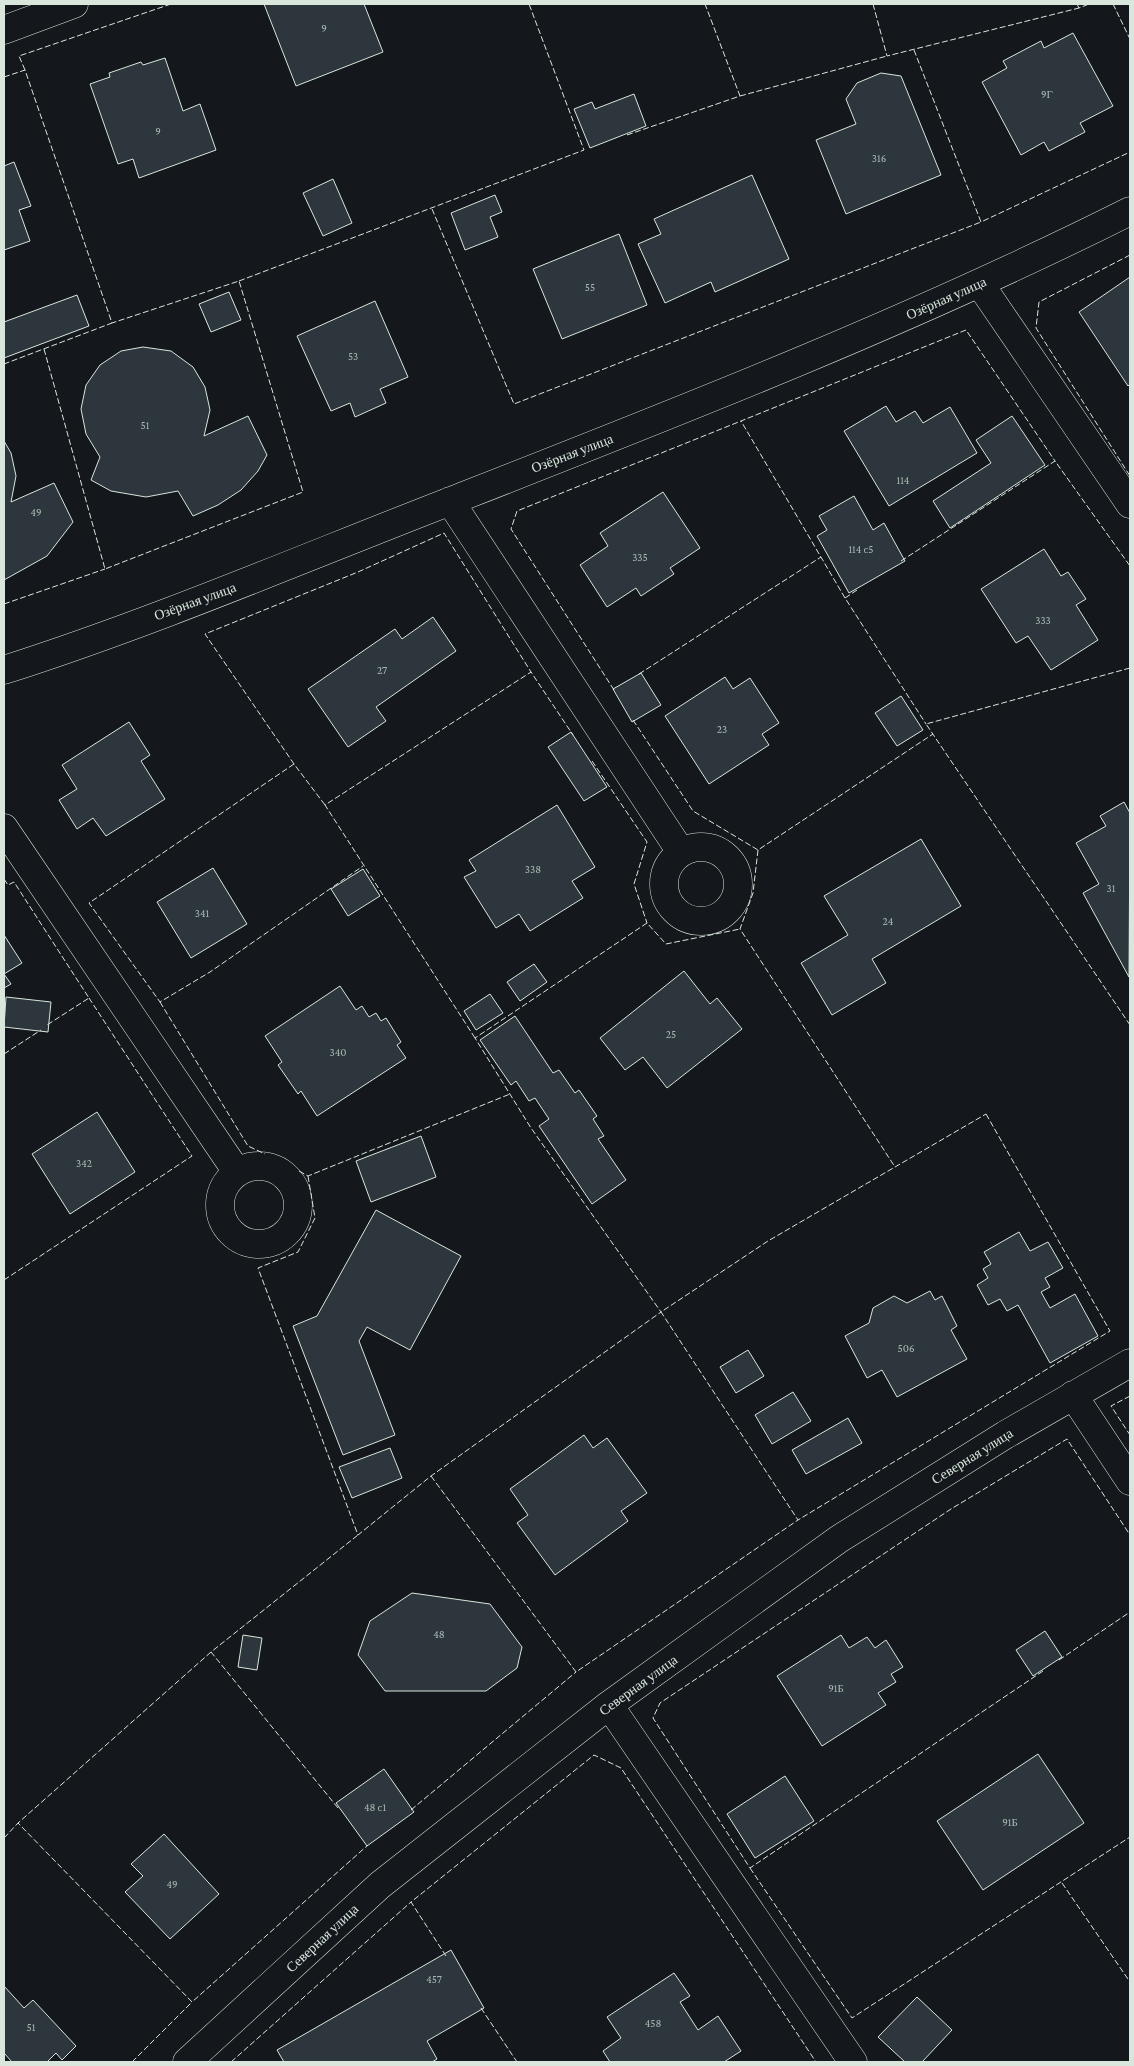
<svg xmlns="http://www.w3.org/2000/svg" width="1134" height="2066" viewBox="0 0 1134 2066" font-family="'Crimson Pro',serif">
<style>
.building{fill:#2c363c;stroke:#d8e6dc}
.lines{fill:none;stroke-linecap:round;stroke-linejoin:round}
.minor-casing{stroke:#d8e6dc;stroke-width:29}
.minor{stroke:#14181c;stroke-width:28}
.fence{stroke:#d8e6dc;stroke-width:1;stroke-dasharray:6 2.5;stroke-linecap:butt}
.labels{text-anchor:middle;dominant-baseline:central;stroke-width:4;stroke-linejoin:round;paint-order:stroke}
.number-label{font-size:11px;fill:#adbab4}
.street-label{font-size:14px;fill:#d8e6dc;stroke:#14181c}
</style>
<rect width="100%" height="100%" fill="#14181c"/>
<path class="building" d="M264,4H364L383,52L296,86Z
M1073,33L1113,106L1080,123L1085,132L1049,151L1044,142L1021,155L982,82L1007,68L1003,61L1041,41L1044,48Z
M165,58L183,111L200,104L216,150L139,178L133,159L118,164L90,84L110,77L109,73L141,62L143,65Z
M881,73L901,76L941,175L846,214L816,140L856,124L846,99L857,83Z
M634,94L646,126L590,148L574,109L592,102L595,109Z
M14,162L31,206L19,210L30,241L4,250V166Z
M752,175L789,259L715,292L711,282L665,303L638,244L661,234L654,219Z
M333,179L352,223L323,236L303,193Z
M495,195L502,212L490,217L498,237L465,250L451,213Z
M619,234L647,305L562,339L533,269Z
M1130,277V384L1128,386L1079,312Z
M229,292L241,320L211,332L199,304Z
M77,295L89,326L4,358V322Z
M375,301L408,377L380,389L386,403L355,417L350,403L331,411L297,336Z
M143,347L171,351L193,367L205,387L210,410L204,436L248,416L267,455L258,471L241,490L218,505L193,516L178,491L146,497L111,491L91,480L100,457L86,434L81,409L86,385L100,365L121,351Z
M886,406L896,422L915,411L923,423L950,407L977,453L889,506L844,431Z
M1012,416L1045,465L950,528L933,501L991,463L976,440Z
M4,441L11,453L16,476L11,502L54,483L73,522L47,556L4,580Z
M663,492L700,548L670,568L674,574L641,596L636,588L607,607L580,565L608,546L600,533Z
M854,496L873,530L884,523L905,561L849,593L817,536L827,530L819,516Z
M1044,549L1061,576L1068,572L1086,599L1076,605L1098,640L1051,670L1028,636L1016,643L981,589Z
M433,617L456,651L376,707L386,721L348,747L308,689L395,629L402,639Z
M641,673L661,705L632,722L613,689Z
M725,677L733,689L750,678L779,723L762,734L769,745L709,784L665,716Z
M901,696L923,730L897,746L875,713Z
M129,722L150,755L141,761L165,799L106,836L93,818L77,829L59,800L77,789L62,765Z
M571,732L607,787L584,801L548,747Z
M1124,802L1130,813L1129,977L1083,893L1099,884L1076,843L1106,826L1100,816Z
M557,805L595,867L572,881L583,898L530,931L519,914L496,928L464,877L476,871L469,860Z
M921,839L961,906L872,959L886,983L832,1015L801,963L848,935L824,896Z
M213,868L247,924L191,958L157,902Z
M363,869L380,896L348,916L331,889Z
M4,935L22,963L4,974L11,984L4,988Z
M534,964L547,982L520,1001L507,982Z
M684,971L710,1004L717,998L742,1029L667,1088L643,1057L625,1070L600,1038Z
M340,986L356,1010L362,1006L369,1017L376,1013L381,1021L386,1018L401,1042L397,1045L406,1058L317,1116L301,1091L298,1094L278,1065L282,1062L265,1036Z
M490,994L503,1013L476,1030L464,1011Z
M6,997L51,1002L48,1032L4,1027Z
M515,1016L553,1073L559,1070L575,1093L579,1090L597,1116L593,1119L604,1136L598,1139L626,1180L592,1204L539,1126L549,1119L535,1098L529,1101L516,1081L511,1085L480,1040Z
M97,1112L135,1172L70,1214L32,1154Z
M421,1136L436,1177L371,1202L356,1161Z
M376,1210L461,1256L410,1350L367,1327L359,1341L395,1435L343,1455L293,1326L317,1316Z
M1019,1232L1030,1251L1048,1242L1063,1268L1045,1278L1050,1287L1041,1292L1050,1308L1075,1294L1098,1336L1050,1363L1018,1305L1007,1311L1000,1299L988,1305L977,1285L988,1278L983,1269L991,1264L984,1252Z
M930,1291L935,1300L942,1296L957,1326L951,1330L967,1359L897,1397L882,1370L867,1378L845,1336L869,1323L873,1308L894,1296L907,1303Z
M748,1350L764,1376L736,1393L720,1367Z
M793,1392L811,1421L772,1444L755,1415Z
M848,1418L862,1443L806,1474L792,1450Z
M584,1435L593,1448L607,1438L647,1493L621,1511L628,1521L555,1575L517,1523L528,1515L510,1489Z
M390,1448L402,1478L352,1498L339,1467Z
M412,1593L490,1604L522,1647L517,1668L486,1691H385L358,1655L370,1621Z
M1045,1631L1062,1657L1033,1676L1016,1650Z
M243,1635L262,1638L257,1670L238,1667Z
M841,1635L849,1648L867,1637L875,1648L886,1640L903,1667L891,1674L896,1682L878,1693L886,1705L822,1746L777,1676Z
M1038,1754L1084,1823L983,1890L937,1821Z
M384,1769L414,1812L367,1846L336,1803Z
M785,1776L814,1821L755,1858L727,1814Z
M164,1834L219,1894L170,1939L125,1892L143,1876L131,1864Z
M451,1950L484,2008L427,2041L437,2059L432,2062H284L277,2050Z
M674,1973L690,1996L680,2002L698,2030L718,2016L741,2051L724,2062H610L603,2051L621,2038L607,2017Z
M4,1986L24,2008L33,2000L76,2046L62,2060L56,2053L47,2062H12L4,2053Z
M917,1997L952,2030L922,2062H905L878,2037Z"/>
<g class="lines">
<g class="minor-casing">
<path id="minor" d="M4,30L74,4
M980,284L1130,504
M450,501L681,852
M4,670C157,621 306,557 456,499C683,410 911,321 1130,211
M4,828L237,1172
M664 884a37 37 0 1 1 74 0a37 37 0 1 1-74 0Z
M220 1205a39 39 0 1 1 78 0a39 39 0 1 1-78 0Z
M1073,1395L1130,1481
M609,1705L853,2062
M187,2062L380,1885L609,1705L839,1539L1005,1435L1130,1363"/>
</g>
<use href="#minor" class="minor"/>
<path class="fence" d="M873,4L887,56L1079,8
M1077,4L1079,8L1089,4
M1113,4L1130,39
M914,50L981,222L1130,152
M25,70L19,56L171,4
M4,77L25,70L112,323L4,364
M740,96L887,56
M627,135L740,96L705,4
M432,209L514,404L981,222
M1130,255L1039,302L1036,328L1130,476
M239,281L584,150L529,4
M44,349L105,569L303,492L239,281L112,323
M901,561L1055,461L1130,566
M857,590L845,598L926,724
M845,598L741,421L966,330L1055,461
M4,604L105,569
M1130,668L926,724L1130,1025
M639,674L821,557
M614,690L511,529L517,511L741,421
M633,720L693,811L758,850L933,734
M592,761L647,842L634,884L647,923
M294,764L89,903L160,1002L210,972L363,866
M325,805L294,764L205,634L358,572L444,533L531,672
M758,850L753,893L740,929L895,1167
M4,879L8,885L14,882L89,998L47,1025
M160,1002L248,1146L265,1154
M475,1038L325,805L531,672L573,735
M4,1054L41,1030
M986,1114L1110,1331L798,1520L661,1312L768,1241Z
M299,1171L308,1176L510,1094
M308,1176L315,1218L298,1252L258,1268L358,1535L431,1476L661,1312L531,1128L475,1038L647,923L666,944L740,929
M4,1280L192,1156L89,998
M1130,1396L1111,1406L1130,1435
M431,1476L576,1672L798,1520
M211,1652L18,1823L192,2002L368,1845
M1059,1660L1130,1612
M1043,1671L750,1868L653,1718L660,1703L951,1509L1067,1439L1130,1535
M338,1808L211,1652L358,1535
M411,1810L576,1672
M4,1838L18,1823
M750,1868L852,2018L1130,1837
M1062,1883L1130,1982
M446,1956L411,1902L594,1755L621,1768L816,2062
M481,2008L517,2062
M132,2062L192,2002
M231,2062L411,1902"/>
</g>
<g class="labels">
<g class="number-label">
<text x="324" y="28">9</text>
<text x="1047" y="94">9Г</text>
<text x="158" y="131">9</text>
<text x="879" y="158">316</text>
<text x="590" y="287">55</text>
<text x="353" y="356">53</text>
<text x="145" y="425">51</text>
<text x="903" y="480">114</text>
<text x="36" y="512">49</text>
<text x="861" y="549">114 с5</text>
<text x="640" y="557">335</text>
<text x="1043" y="620">333</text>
<text x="382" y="670">27</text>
<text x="722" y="729">23</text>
<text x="533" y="869">338</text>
<text x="1111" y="888">31</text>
<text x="202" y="913">341</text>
<text x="888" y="921">24</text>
<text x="671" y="1034">25</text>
<text x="338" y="1052">340</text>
<text x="84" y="1163">342</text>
<text x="906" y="1348">506</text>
<text x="439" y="1634">48</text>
<text x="836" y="1688">91Б</text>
<text x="375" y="1807">48 с1</text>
<text x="1010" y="1822">91Б</text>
<text x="172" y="1884">49</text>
<text x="434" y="1979">457</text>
<text x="653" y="2023">458</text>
<text x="31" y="2027">51</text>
</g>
<g class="street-label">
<text transform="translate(946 298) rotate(-24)">Озёрная улица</text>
<text transform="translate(572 453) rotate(-21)">Озёрная улица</text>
<text transform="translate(195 601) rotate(-20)">Озёрная улица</text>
<text transform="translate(972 1456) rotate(-32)">Северная улица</text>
<text transform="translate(638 1685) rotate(-36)">Северная улица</text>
<text transform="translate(322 1938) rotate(-43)">Северная улица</text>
</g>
</g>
<rect width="1134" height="2066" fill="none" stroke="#d8e6dc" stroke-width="10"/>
</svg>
